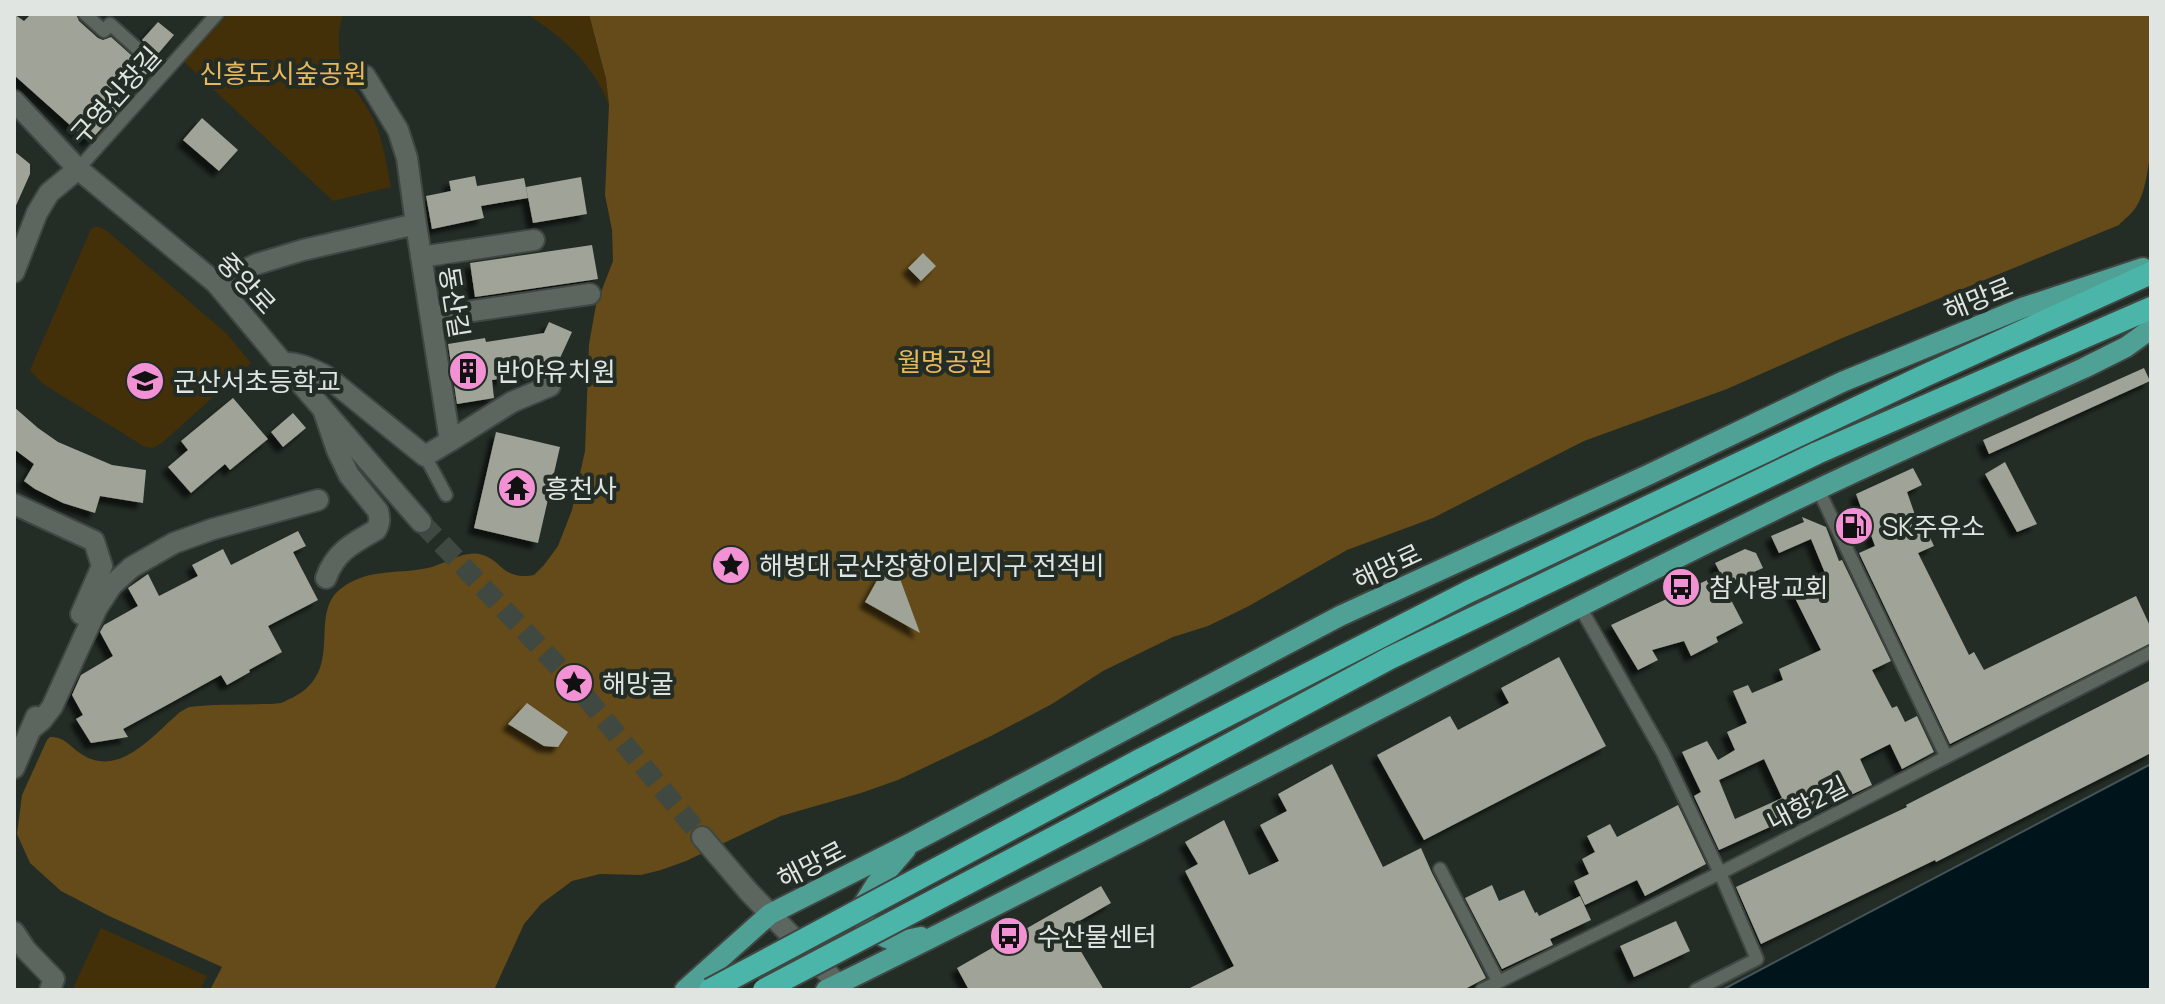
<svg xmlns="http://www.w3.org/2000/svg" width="2165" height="1004" viewBox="0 0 2165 1004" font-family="Manrope,'Noto Sans KR',sans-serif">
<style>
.green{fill:#433009}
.forest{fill:#644b19}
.water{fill:#00141c;stroke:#435357;stroke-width:2}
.building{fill:#a0a397;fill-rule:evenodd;filter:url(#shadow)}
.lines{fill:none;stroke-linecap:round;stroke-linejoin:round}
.tertiary-tunnel{stroke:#3f4841;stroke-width:20;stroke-dasharray:20 10;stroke-linecap:butt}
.service-casing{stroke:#404641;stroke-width:16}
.minor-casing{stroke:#404641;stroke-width:24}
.tertiary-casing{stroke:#404641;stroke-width:24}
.primary-casing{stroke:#404641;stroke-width:24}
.trunk-casing{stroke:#404641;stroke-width:26}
.service{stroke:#5c655e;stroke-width:12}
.minor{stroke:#5c655e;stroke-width:20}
.tertiary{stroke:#5c655e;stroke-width:20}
.primary{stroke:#4fa196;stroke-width:20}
.trunk{stroke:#4ab5a8;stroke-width:22}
.trunk-bridge-casing{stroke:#404641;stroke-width:26;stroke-linecap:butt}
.trunk-bridge{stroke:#4ab5a8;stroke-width:22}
.labels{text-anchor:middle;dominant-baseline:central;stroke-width:8;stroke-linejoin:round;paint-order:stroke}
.park-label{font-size:26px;fill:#e7b85b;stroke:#232c25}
.street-label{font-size:26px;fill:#e0e5e1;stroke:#232c25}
.poi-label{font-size:26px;fill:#e0e5e1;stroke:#232c25;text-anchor:start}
</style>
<defs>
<filter id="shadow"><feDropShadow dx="-6" dy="6" stdDeviation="2" flood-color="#0009"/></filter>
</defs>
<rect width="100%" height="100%" fill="#232c25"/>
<path class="green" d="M228,14H343C335,39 338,65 353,87C361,100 371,111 376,125C384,145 387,167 391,187L333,201L184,62Z
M527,14H589L606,79L609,105C592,62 564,39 527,14Z
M97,226L107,231L226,333L251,363L162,443L153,448L145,447L43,384L30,370L91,229Z
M101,928L207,976L200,990H72Z"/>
<path class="forest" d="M589,14H2151C2151,58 2159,173 2136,207C2132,214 2124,219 2119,225L1840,339L1727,389L1584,441L1433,518L1347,550L1249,606L1208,626L1173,637L1103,671L1052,704L991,736L898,780L861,793L781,816L686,861L661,870L641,875L600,874L572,881L541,904L524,924L494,990H210L222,967L109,916L61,891L30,863L17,834L22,795L47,740L50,737C65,736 71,748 83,755C120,778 154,734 180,712L189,707C213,704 238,705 262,704C268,704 275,704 281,703C285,702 288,699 292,698C348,670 305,613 343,587C371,567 402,575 432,567C446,563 464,551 479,554C503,559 501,581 534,575L544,565L558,546L572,510L585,451L589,344L596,305L613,261L612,230L605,195L609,105L606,79Z"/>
<path class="water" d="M2151,764V990H1722L2149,765Z"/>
<path class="building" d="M14,14L24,21L31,14H76L79,21L98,38L103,40L111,37L149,71L131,91L133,92L119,109L89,142L14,75Z
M158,22L174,35L157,55L142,40Z
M202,118L238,150L219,171L183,140Z
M14,151L30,164V174L14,210Z
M475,176L477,186L524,178L528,198L481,206L484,218L432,229L426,196L451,191L449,181Z
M581,177L587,214L533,223L526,187Z
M592,245L598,279L475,297L470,263Z
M923,253L936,266L921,281L908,268Z
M549,322L572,332L554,371L492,380L494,398L457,404L448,344L485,338L486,342L544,333Z
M2144,368L2150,381L1989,454L1983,440Z
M233,398L268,439L230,470L225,464L191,493L168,467L188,450L181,441Z
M14,407L38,428L58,442L112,465L146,470L143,503L100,496L95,513L63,503L35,489L24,481L34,464L14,449Z
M293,413L306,428L283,447L271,432Z
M496,432L560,447L538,543L474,528Z
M2005,462L2037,524L2017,532L1985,474Z
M1913,468L1922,485L1907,492L1920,529L1925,527L1934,546L1918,553L1969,655L1974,652L1984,670L2136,596L2151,628V643L1950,744L1859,553L1875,546L1856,494Z
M1802,517L1826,527L1839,561L1842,560L1891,661L1872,670L1892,708L1897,706L1905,722L1917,716L1934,752L1902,769L1890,744L1860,759L1872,785L1794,822L1792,817L1719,850L1694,796L1701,792L1682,752L1707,741L1718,760L1735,750L1727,732L1747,723L1733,691L1748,685L1752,693L1783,680L1779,669L1821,650L1791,590L1825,573L1811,539L1779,553L1771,536L1804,522ZM1764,759L1782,798L1735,819L1719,780Z
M298,531L306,546L293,552L318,600L268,626L282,652L249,670L250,672L227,685L221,675L167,705L123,729L128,737L91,743L76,719L83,715L72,695L81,675L113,656L100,632L104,625L138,606L128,588L148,574L159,596L198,576L192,565L223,549L231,565Z
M1745,549L1756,553L1763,568L1726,584L1715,563Z
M880,575L899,576L920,633L865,602Z
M1718,575L1743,623L1716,637L1718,642L1691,656L1684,641L1652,650L1658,660L1638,670L1611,625Z
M1559,657L1606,746L1424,840L1377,755L1450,716L1458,730L1509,703L1501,688Z
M2151,680V753L1936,862L1935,860L1761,944L1736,887L1907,807L1906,805Z
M527,703L568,732L558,747L544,746L508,724Z
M1332,764L1383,867L1421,848L1432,873L1486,978L1463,990H1186L1234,966L1185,871L1198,864L1185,842L1224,820L1249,875L1279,861L1260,825L1287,811L1278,794Z
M1678,805L1706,864L1645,896L1637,880L1585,905L1574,881L1589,874L1582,859L1595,852L1587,836L1610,824L1617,837Z
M1492,885L1499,901L1524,890L1535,913L1537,912L1539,916L1580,896L1591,920L1550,939L1553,945L1502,969L1465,898Z
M1101,886L1111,903L1067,928L1104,990H969L957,968Z
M1676,921L1690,951L1634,977L1620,946Z"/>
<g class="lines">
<path class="tertiary-tunnel" d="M421,522L574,683L702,837"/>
<g class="service-casing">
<path id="service" d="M85,14L104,31L110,24L164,73
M78,169L217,14
M425,456L446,495
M1818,489L1946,756
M1580,607L1663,753L1720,873L1757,959L1696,990
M1440,869L1498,981
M1482,990L1720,873L2151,652"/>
</g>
<g class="minor-casing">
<path id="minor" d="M365,76L398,130L407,158L416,224
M421,257L534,240
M14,272L37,213L49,193L78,169
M216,283L257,264L303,250L416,224L450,441L425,456L326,376C312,369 298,362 283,363
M431,317L590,294
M323,409L337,450L349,475L378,511C380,519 380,523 376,530C353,543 335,552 326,578
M450,441L512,402L550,386
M14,504L94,541L102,566L81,614
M31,729L42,720L52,707L97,608L112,585L132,567L174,543L213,529L318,500
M14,768L36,717
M14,932L26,950L54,979L50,990"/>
</g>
<g class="tertiary-casing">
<path id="tertiary" d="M14,101L78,169L216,283L283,363L421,522
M702,837L749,892L838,984"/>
</g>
<g class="primary-casing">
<path id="primary" d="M906,849L876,884L863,905L865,924C886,941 894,944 921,937
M685,990L770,914L911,843L1340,616L1650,474L1842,382L2022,308L2143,268
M826,990C1149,832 1465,660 1789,503C1886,456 1985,413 2084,368L2126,347L2151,329"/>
</g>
<g class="trunk-casing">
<path id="trunk" d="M1140,760L1468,592L1924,376L2151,273
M1152,786L1390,658L1817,453L2151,308"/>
</g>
<use href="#service" class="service"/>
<use href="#minor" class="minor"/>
<use href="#tertiary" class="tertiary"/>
<use href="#primary" class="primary"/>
<use href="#trunk" class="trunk"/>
<g class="trunk-bridge-casing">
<path id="trunk-bridge" d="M710,990L1140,760
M764,990L1152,786"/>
</g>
<use href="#trunk-bridge" class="trunk-bridge"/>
</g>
<defs>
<g id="building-disc" transform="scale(2)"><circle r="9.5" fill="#f391d5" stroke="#232c25"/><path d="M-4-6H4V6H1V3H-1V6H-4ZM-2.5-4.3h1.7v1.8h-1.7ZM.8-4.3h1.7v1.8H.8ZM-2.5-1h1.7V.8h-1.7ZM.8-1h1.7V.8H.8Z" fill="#111"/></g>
<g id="school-disc" transform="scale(2)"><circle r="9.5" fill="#f391d5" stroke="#232c25"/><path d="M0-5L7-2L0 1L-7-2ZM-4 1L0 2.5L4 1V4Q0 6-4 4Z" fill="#111"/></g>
<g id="temple-disc" transform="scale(2)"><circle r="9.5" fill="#f391d5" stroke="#232c25"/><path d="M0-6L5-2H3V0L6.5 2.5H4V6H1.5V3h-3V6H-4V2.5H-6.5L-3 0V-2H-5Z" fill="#111"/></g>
<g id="fuel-disc" transform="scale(2)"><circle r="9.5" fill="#f391d5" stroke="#232c25"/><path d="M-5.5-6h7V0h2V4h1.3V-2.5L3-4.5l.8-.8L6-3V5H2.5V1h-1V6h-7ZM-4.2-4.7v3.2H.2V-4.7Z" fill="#111"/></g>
<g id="sight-disc" transform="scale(2)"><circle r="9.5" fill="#f391d5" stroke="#232c25"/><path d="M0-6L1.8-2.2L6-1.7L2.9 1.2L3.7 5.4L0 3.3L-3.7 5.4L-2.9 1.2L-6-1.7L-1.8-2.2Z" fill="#111"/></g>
<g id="bus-disc" transform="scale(2)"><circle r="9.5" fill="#f391d5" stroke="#232c25"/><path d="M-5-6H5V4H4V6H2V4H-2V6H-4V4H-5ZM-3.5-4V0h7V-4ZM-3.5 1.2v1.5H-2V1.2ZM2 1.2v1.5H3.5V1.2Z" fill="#111"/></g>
</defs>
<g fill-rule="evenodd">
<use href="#building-disc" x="468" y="371"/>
<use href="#school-disc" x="145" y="381"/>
<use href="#temple-disc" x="517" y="488"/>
<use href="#fuel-disc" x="1854" y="526"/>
<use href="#sight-disc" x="731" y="565"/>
<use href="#bus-disc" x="1681" y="587"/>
<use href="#sight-disc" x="574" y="683"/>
<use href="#bus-disc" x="1009" y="936"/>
</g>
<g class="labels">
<g class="park-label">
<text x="283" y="73">신흥도시숲공원</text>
<text x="945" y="361">월명공원</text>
</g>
<g class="street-label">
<text transform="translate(115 95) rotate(-48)">구영신창길</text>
<text transform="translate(247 283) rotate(47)">중앙로</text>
<text transform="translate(1978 298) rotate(-22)">해망로</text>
<text transform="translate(455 302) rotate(81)">동산길</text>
<text transform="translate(1387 566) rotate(-25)">해망로</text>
<text transform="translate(1807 803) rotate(-27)">내항2길</text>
<text transform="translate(811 864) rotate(-27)">해망로</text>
</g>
<g class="poi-label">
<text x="496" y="371">반야유치원</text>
<text x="173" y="381">군산서초등학교</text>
<text x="545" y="488">흥천사</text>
<text x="1882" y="526">SK주유소</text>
<text x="759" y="565">해병대 군산장항이리지구 전적비</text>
<text x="1709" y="587">참사랑교회</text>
<text x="602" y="683">해망굴</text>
<text x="1037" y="936">수산물센터</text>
</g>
</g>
<rect width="2165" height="1004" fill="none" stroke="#e0e5e1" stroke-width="32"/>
</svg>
